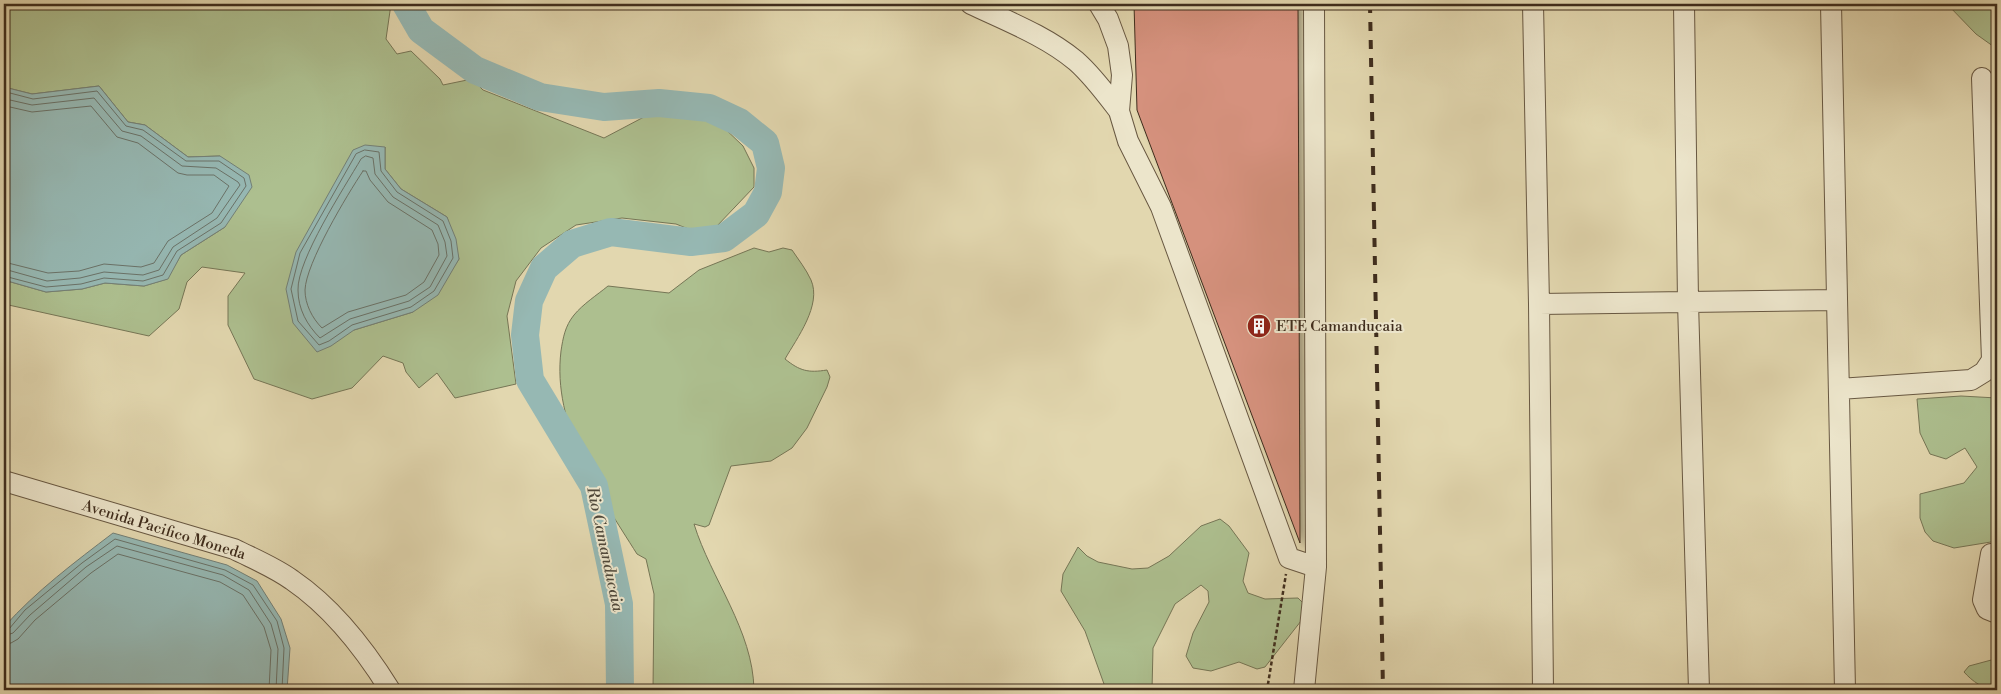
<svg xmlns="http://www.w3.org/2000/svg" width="2001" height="694" viewBox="0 0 2001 694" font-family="'Libre Bodoni',serif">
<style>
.green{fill:#adbf8f;stroke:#767656;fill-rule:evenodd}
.water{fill:#96b8b3;stroke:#738077}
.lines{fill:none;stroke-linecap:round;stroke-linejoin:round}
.shore{stroke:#6a7268;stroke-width:1}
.river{stroke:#96b8b3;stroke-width:28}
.building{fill:#d5917d;stroke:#3f2d1d;filter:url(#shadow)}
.minor-casing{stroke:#685842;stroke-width:22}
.path{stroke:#3f2d1d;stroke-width:2.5;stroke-dasharray:4 2.5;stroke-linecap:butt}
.minor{stroke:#ece5cb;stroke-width:20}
.rail{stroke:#3f2d1d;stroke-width:4;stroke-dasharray:9 9;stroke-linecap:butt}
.labels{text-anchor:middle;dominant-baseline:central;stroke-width:4;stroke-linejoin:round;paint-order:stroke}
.poi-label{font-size:15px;fill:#3f2d1d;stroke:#ece5cb;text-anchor:start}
.street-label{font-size:15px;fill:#3f2d1d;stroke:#ece5cb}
.water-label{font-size:16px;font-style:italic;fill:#50493b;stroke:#ece5cb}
</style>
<defs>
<filter id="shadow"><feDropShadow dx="4.5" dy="4.5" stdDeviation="2.5" flood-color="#0004"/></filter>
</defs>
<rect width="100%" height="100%" fill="#e2d7af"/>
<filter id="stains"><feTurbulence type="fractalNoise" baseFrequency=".004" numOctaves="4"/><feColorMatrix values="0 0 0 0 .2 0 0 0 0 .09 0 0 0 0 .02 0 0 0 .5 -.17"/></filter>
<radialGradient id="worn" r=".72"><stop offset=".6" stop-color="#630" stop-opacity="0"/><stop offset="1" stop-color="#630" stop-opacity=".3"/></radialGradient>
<path class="green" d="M4,4H391L386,39L397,54L411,51L440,79L443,85L472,79L483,90L604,138L661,108L686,111L718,122L743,146L754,168V187L716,227L696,232L676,224L622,218L576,225L541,248L516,281L507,316L516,384L455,398L437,373L419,388L406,372L403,363L383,356L352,388L312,399L254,379L228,325V296L245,273L202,267L187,282L179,309L149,336L4,304V280L46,292L82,289L105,283L144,286L167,279L181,255L225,227L220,156L188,157L145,125L128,122L99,86L32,94L8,88L4,90ZM385,147V169L401,189L447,217L459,259L449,274L413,312L354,330Z
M1947,4H1997V49L1976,34Z
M754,248L769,252L783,248L792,250C798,259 806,269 811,280C822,305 797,338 785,359C800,371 808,373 827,370L830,377L827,387L807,428L792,448L771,461L731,466L709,525L705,527L694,524C711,579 753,630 754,690H653L654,594L646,559L637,554C599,494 552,425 561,351C563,338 565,326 574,315C583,304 597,295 608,286L669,293L699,270Z
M1961,396L1997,398V541L1954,548L1933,541L1925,532L1920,518V494L1964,483L1977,467L1965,448L1946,459L1930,454L1920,433L1917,399Z
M1220,519L1229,526L1249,553L1243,581L1248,593L1265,599L1298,598L1306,606L1301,621L1265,667L1257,669L1239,662L1211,671L1193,668L1186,656L1193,633L1209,602L1208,591L1201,585L1175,604L1153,648L1152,690H1105L1104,684L1085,631L1061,591L1063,574L1078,547L1087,556L1098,562L1132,569L1148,568L1169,556L1201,526Z
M1997,657V690C1984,690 1972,681 1964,672L1969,666L1995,659Z"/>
<path class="water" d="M99,86L128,122L145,125L188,157L220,156L249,175L252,187L225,227L181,255L168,279L144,286L105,283L82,289L46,292L4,280V90L8,88L32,94Z
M365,145L385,147V169L401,189L447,217L456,239L459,259L438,295L413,312L354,330L331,346L317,352L293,323L286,289L296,252L353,150Z
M113,533L227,565L257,581L281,619L290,648L287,690H4V627C36,591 75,562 113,533Z"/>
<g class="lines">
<path class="shore" d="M4,94L10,93L33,99L97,91L126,126L143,130L186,161H219L244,178L246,186L221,223L177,251L163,275L143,281L104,278L81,284L46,287L4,276
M4,100H10L32,105L94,98L122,131L141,136L182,166L216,168L238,182L240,185L217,218L173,247L159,270L143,275L104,272L80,278L47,281L4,269
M4,108L10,107L32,112L91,106L117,137L138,143L178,173L187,175H214L229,186L212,213L168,241L154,263L141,267L104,264L79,271L48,273L4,262
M365,150L379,152L381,171L397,192L443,221L451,241L453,258L434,291L411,307L352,325L329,341L319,345L298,321L291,289L300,253L356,154Z
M366,156L373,158L375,174L393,197L438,225L445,242L447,256L430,287L409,301L350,319L320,338C307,325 298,309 298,290C297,260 344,188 361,159Z
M363,171H366L370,180L388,202L432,230L438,244L439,255L424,282L406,295L348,312L322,328C312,318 305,304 305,290C306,263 347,195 363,171Z
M4,630L9,629L25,610L82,563L115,539L225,570L253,585L277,621L284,648L282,690
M4,636L13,633L30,615L86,567L117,546L223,575L249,590L271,624L278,649L276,690
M4,644L11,643L18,639L35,620L91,573L118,554L220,582L243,595L264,627L271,650L269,690"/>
<path class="river" d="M406,4L421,30L475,70L540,97L604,107L659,103L709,108L739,122L765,143L771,168L768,192L756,214L724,238L691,242L611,232L572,244L544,268L529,301L525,335L530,380L594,486L619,604L620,690"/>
</g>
<path class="building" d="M1134,4H1298L1300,543L1137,110Z"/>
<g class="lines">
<g class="minor-casing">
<path id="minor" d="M971,4C1007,21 1046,36 1076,61C1093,76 1106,94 1119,111
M1099,4L1108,19L1118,46L1122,75L1119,111L1128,141L1161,207L1289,558L1316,567
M1533,4L1539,304L1543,690
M1684,4L1688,302L1699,690
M1831,4L1845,690
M1539,304L1837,300
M1839,389L1971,380L1984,372L1992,360L1982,78
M4,481L234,549C254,559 274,567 292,580C333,608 364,648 390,690
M1991,554L1983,600L1987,609L1997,613
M1304,690L1316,567L1314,4"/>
</g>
<path class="path" d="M1264,690L1268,684L1286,574"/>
<use href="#minor" class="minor"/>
<path class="rail" d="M1370,4L1383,690"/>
</g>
<defs>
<g id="building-disc" transform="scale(1.25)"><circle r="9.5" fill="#8f2418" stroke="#ece5cb"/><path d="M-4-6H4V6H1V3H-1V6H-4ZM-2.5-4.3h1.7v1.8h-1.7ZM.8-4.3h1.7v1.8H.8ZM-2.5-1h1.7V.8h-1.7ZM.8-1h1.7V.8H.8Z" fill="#fff"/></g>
</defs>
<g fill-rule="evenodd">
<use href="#building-disc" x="1259" y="326"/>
</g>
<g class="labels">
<g class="poi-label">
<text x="1276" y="326">ETE Camanducaia</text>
</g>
<g class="street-label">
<text transform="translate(164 530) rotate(17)">Avenida Pacifico Moneda</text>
</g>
<g class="water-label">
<text transform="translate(605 549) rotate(78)">Rio Camanducaia</text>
</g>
</g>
<rect width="2001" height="694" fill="none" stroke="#e2d7af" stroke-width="20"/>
<rect x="5" y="5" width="1991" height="684" fill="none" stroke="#3f2d1d" stroke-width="2.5"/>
<rect x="10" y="10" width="1981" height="674" fill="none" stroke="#3f2d1d"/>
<rect width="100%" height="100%" filter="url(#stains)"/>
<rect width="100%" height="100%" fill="url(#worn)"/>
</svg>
